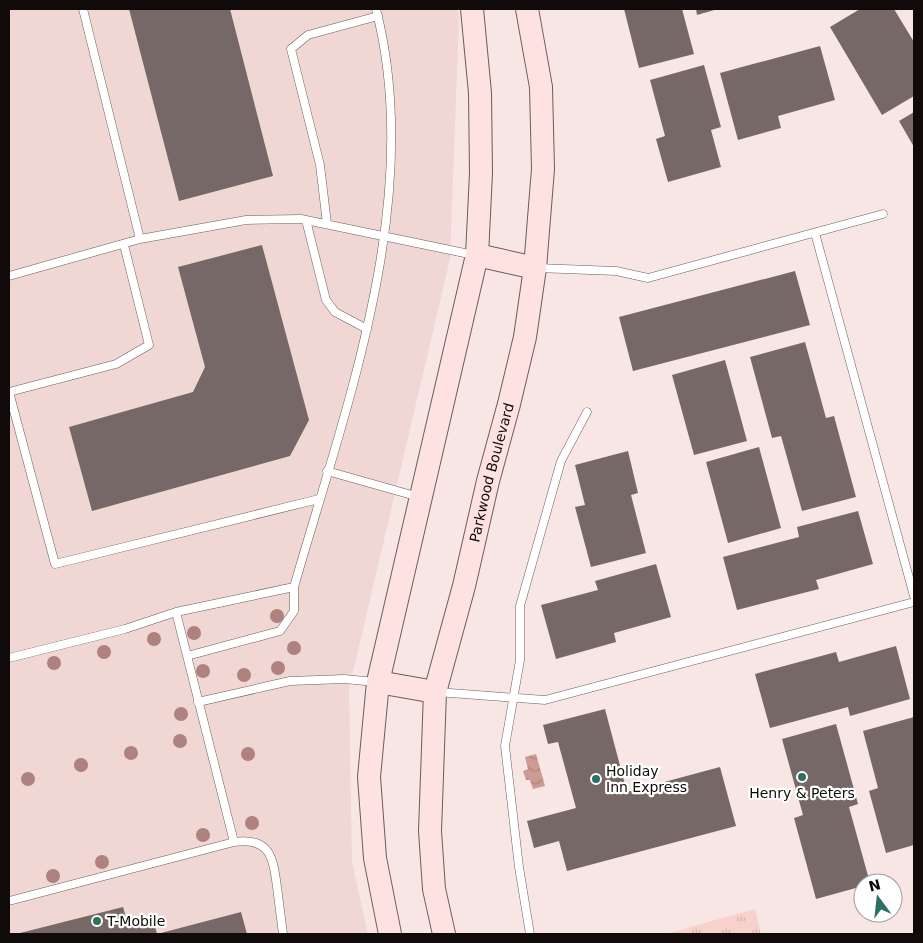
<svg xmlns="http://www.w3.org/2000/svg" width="923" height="943" viewBox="0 0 923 943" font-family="'DejaVu Sans',sans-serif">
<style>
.built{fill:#f0d7d4}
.grass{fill:url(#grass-tufts)}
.water{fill:url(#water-waves)}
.building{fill:#766866}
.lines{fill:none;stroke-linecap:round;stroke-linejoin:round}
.service-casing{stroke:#6b5d5b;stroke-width:9}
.secondary-casing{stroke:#6b5d5b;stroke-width:24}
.service{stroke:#fff;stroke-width:8}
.secondary{stroke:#fee2df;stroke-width:22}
.tree{fill:#ad827f}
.poi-dot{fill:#2d7062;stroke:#fff;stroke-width:2}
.labels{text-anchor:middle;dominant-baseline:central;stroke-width:4.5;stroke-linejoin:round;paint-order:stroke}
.street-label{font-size:14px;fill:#100b0a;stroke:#fff}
.poi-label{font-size:14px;fill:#100b0a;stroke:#fff;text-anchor:start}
</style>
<defs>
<pattern id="grass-tufts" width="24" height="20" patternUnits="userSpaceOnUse" patternTransform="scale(1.25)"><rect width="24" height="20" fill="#f9d1cc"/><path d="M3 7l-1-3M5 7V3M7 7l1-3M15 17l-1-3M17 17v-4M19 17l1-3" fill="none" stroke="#d4b2ae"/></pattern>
<pattern id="water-waves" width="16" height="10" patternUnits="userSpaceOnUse" patternTransform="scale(1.25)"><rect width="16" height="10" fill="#cc9b94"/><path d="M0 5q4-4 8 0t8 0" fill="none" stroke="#ae847e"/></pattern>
</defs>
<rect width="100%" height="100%" fill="#f7e6e4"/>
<path class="built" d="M9,9H457L459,17L450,259L349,689L352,862L368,934H9Z"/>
<path class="grass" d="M755,909L761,934H666Z"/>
<path class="water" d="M536,754L545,786L533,789L530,780H526L523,771L528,769L525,757Z"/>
<path class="building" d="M129,9H230L273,176L179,201Z
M624,9H682L694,54L639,68Z
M696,9H718L697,15Z
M860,9H894L914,42V96L882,115L830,27Z
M820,46L835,100L778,116L781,128L738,140L720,73Z
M704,65L721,127L711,130L721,167L668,182L656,139L665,136L650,80Z
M914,112V147L899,121Z
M262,245L309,420L290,456L92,511L69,427L193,392L205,367L178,267Z
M795,271L810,325L633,371L619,317Z
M805,342L826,418L834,416L856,497L802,511L781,436L772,438L750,357Z
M725,360L747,441L694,455L672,375Z
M759,447L781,528L728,543L706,462Z
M628,451L638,493L631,495L646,553L591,567L575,507L585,505L575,465Z
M858,511L873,564L816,580L819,589L737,610L723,557L799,537L797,527Z
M656,564L671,617L614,633L616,642L556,659L541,605L598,590L595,581Z
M896,646L910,699L850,716L848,707L770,728L755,674L836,652L839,662Z
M605,709L627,792L720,767L736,826L567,871L559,841L534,848L527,821L576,808L558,742L548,744L543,725Z
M914,717V845L886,853L869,791L878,788L863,731Z
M836,724L858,804L849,807L870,883H863V886L816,899L794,818L803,815L782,739Z
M123,907L128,924L153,918L157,934L241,912L247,934H16Z"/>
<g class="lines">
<g class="service-casing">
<path id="service" d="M83,9L140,239
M306,220L326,300L335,312L367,329
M327,224L320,165L291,49L308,35L378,16
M815,233L914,596
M124,245L149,345L116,364L9,392L55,564L319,499
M537,268L616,271L648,278L883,214
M9,276L140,239L246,220L301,219L474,255
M327,471L419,497
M176,612L294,587C346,406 425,198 376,9
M187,656L280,631L294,611V587
M9,658L125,629L176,612L234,842C270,837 273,857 277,887C279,903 281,919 283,934
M437,692L545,700L914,602
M198,702L290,681L344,679L376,682
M9,901L234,842
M530,934L519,867L505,746L520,660V606L561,461L587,412"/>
</g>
<g class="secondary-casing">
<g id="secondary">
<path d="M477,255L535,268"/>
<path d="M378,682L435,692"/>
<path d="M390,934L375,858L369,777L378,682L477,255L481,173L480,93L472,9"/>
<path id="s1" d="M444,934L434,889L430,831L435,692L464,586L488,481L509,404L525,337L535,268L543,169L541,87L527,9"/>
</g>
</g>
<use href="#service" class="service"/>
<use href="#secondary" class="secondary"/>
</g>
<g class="tree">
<circle cx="277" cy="616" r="7"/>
<circle cx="194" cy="633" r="7"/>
<circle cx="154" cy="639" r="7"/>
<circle cx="294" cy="648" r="7"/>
<circle cx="104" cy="652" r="7"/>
<circle cx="54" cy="663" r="7"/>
<circle cx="278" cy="668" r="7"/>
<circle cx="203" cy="671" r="7"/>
<circle cx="244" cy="675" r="7"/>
<circle cx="181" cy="714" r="7"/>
<circle cx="180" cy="741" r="7"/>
<circle cx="131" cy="753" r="7"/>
<circle cx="248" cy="754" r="7"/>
<circle cx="81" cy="765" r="7"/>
<circle cx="28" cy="779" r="7"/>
<circle cx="252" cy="823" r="7"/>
<circle cx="203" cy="835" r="7"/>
<circle cx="102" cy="862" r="7"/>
<circle cx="53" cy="876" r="7"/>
</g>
<g class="poi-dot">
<circle cx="802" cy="777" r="5"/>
<circle cx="596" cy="779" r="5"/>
<circle cx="97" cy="921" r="5"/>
</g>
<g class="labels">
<g class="street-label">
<text stroke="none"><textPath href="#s1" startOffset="470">Parkwood Boulevard</textPath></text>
</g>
<g class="poi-label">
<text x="606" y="771">Holiday<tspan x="606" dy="16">Inn Express</tspan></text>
<text x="802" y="793" text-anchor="middle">Henry &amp; Peters</text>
<text x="107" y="921">T-Mobile</text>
</g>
</g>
<rect width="923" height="943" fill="none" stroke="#100b0a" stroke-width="20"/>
<g transform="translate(878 898) rotate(345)"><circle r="24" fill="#ffffff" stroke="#9f9d9d"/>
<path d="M0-4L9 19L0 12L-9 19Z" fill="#2d7062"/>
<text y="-8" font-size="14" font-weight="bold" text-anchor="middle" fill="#100b0a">N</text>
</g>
</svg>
